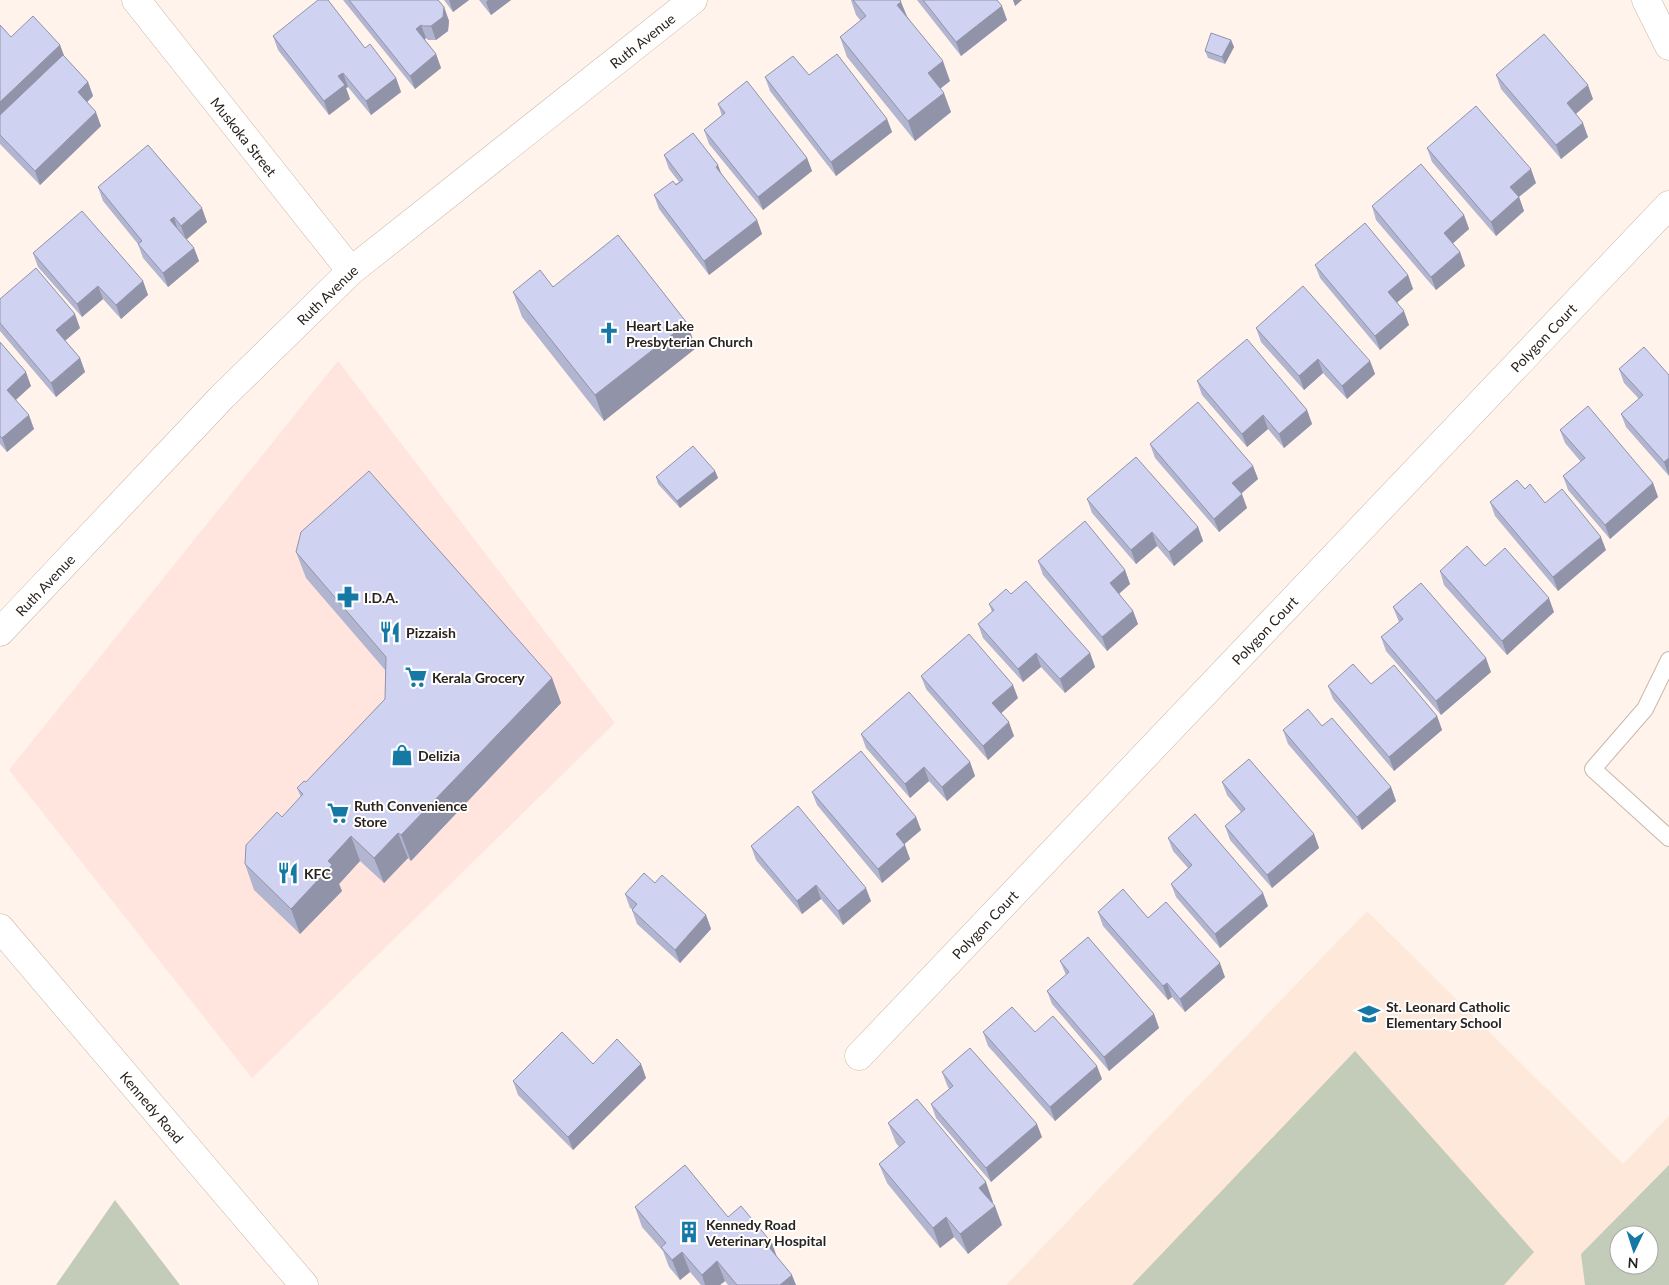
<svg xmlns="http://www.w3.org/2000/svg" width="1669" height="1285" viewBox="0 0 1669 1285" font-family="Lato,sans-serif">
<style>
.commercial{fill:#ffe5dd}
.built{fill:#fde8da;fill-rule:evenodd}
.green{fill:#c3ccb8;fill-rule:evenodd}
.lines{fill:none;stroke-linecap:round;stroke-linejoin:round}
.lane-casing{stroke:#c9b7aa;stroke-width:18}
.street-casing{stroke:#c9b7aa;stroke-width:29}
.secondary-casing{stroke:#c9b7aa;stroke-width:29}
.lane{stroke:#fff;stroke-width:16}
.street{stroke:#fff;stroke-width:28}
.secondary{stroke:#fff;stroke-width:28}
.wall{fill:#b2b5cf}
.shaded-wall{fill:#9193a9}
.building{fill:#cfd2f1;stroke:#9193a9}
.labels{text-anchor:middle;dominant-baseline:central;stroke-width:4;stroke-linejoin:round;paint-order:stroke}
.street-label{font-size:14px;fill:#29221d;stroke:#fff}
.poi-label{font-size:14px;font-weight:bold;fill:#29221d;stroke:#fff;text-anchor:start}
</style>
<rect width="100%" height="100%" fill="#fff3eb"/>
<path class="commercial" d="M338,361L615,723L252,1078L9,770Z"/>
<path class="built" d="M1367,911L1623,1164L1669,1116V1285H1006ZM1619,1235H1649V1265H1619Z"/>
<path class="green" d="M1355,1051L1534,1252L1504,1285H1132Z
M1669,1165V1285H1585L1581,1254ZM1619,1235H1649V1265H1619Z
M115,1200L180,1285H56Z"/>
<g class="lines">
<g class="lane-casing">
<path id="lane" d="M1669,660L1645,709L1593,769L1669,838"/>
</g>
<g class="street-casing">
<g id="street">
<path id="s1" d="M136,0L351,271"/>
<path id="s2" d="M0,632L222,397L351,271L693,0"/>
<path id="s3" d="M859,1056L1669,205"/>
</g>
</g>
<g class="secondary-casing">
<g id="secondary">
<path d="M1646,0L1669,46"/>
<path id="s4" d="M0,928L304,1285"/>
</g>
</g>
<use href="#lane" class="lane"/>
<use href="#street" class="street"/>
<use href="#secondary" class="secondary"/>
</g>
<path class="wall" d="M343,0H438L444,7L449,21L448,31L436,40H428L426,38L425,40L436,54L441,68L415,89Z
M444,0H469L453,12Z
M479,0H511L491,15Z
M851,0H900L907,16L950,81L940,88L951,112L915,141L847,57L840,37L861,21L856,15Z
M917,0H997L1007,20L961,56Z
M0,25L11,37L60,45L64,57L88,82L93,96L87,102L101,126L40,185L0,144Z
M273,36L365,48L396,78L401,92L371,115L348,87L346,88L350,99L329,115L278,50Z
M1231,40L1234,47L1225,64L1208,58L1205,51Z
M809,75L887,119L892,132L836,176L770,91L765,77Z
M1496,75L1593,99L1576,114L1588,137L1561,159L1501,89Z
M718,104L807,158L812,171L763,210L709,144L704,130L722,116Z
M1427,148L1536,183L1519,197L1524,211L1496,236L1432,162Z
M664,155L721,174L757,220L762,234L709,275L659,209L654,195L679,182L669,169Z
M98,187L207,222L186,239L194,248L199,261L168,287L143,258L138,244L103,201Z
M1372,206L1464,215L1469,229L1452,243L1460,252L1465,266L1436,290L1376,220Z
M33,253L143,281L148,295L121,319L103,299L82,317L38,267Z
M1315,265L1408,275L1413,289L1397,302L1409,325L1380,350L1320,278Z
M553,287L687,323L696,348L604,421L522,317L513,292Z
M0,299L80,328L65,341L80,358L85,372L56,397L0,331Z
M1256,328L1370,361L1375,374L1347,399L1323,373L1304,390L1261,342Z
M0,342L31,386L16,400L34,429L7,452L0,444Z
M1619,369L1669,375V476L1626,427L1621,414L1639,399L1624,383Z
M1197,381L1307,410L1312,424L1284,448L1268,429L1247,447L1202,395Z
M1560,430L1653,483L1658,497L1610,539L1568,490L1563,476L1581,462L1565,443Z
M1150,444L1253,466L1258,479L1241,494L1247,508L1219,532L1155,458Z
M715,471L718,478L680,508L658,484L656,477Z
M1525,489L1545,503L1606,550L1558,591L1495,516L1490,502Z
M1087,499L1198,527L1203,541L1174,566L1157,546L1136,564L1092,513Z
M296,552L552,678L561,703L411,861L408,858L384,883L360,861L339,884L342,891L300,934L254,890L245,864L282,817L301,797L297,788L306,782L385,699L386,671L306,578Z
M1038,561L1125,570L1130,584L1119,594L1133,611L1138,624L1107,651L1043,575Z
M1485,566L1554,612L1507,655L1444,585L1440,571Z
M1011,594L1090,653L1095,667L1065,693L1041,667L1023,682L983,638L978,624L992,612L989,604Z
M1393,607L1491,672L1441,715L1386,651L1381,637L1399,622Z
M921,676L1018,698L1001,713L1014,736L988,760L926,689Z
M1371,684L1437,716L1442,730L1394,771L1333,699L1328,686Z
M1322,726L1391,787L1396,801L1362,830L1288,744L1283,730Z
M861,734L970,762L975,776L947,801L929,781L910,798L866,748Z
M1222,782L1314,834L1319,848L1272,888L1230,840L1225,826L1241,812L1227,795Z
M812,792L916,817L921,830L904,844L910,859L882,883L817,805Z
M1168,838L1268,906L1220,948L1176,897L1171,884L1188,868L1173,851Z
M751,846L871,901L843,925L821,899L802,914L756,860Z
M625,894L706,915L711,929L680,963L637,924L632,910V909L630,908Z
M1098,912L1148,918L1225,977L1185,1012L1172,997L1168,1000L1103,926Z
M1060,961L1154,1014L1159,1028L1109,1071L1052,1004L1047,991L1066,975Z
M983,1032H1035L1102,1079L1055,1121L988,1046Z
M593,1064H641L646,1078L573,1150L518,1095L513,1081Z
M942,1072L1042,1137L991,1182L936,1118L931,1104L949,1089L947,1085Z
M888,1123L993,1202L992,1203L1002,1225L968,1254L954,1237L940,1248L887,1183L879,1164L899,1147L896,1143Z
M635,1207L728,1217L777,1257L796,1285H728L725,1281L720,1285H701L690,1272L680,1280L669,1267L663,1251L642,1227Z"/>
<path class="shaded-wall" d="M449,0H469L453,12Z
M488,0H511L491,15L486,2Z
M1013,0H1022L1015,6Z
M901,2L909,22L897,5Z
M1002,6L1007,20L961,56L956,42Z
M444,7L449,21L448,31L436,40L431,26Z
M421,25L426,38L421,43L416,29Z
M1231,40L1234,47L1225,64L1222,57Z
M60,45L65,58L0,121V102Z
M436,54L441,68L415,89L410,76Z
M943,61L950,81L935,93L928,73Z
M343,73L348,87L346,88L350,99L329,115L324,101L338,76Z
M396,78L401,92L371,115L366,101Z
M88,82L93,96L83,106L78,92Z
M1588,85L1593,99L1572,117L1567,103Z
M944,93L951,112L915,141L908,121Z
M96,112L101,126L40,185L35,171Z
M887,119L892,132L836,176L831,162Z
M1583,123L1588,137L1561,159L1556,145Z
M807,158L812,171L763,210L758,197Z
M718,165L723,178L716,167Z
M1531,169L1536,183L1515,200L1510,187Z
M1519,197L1524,211L1496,236L1491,222Z
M202,208L207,222L186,240L181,226Z
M1464,215L1469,229L1449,247L1444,233Z
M174,217L178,231L170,220Z
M757,220L762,234L709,275L704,261Z
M194,248L199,261L168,287L163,273Z
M1460,252L1465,266L1436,290L1431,277Z
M1408,275L1413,289L1393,306L1388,292Z
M143,281L148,295L121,319L116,305Z
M98,286L103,299L82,317L77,304Z
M1404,311L1409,325L1380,350L1375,336Z
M75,314L80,328L61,344L56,330Z
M687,323L696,348L604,421L595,395Z
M80,358L85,372L56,397L51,383Z
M1318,359L1323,373L1304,390L1299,376Z
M1370,361L1375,374L1347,399L1342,386Z
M26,372L31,386L12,403L7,390Z
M1307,410L1312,424L1284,448L1279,434Z
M29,415L34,429L7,452L2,438Z
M1263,415L1268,429L1247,447L1242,434Z
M1669,458V476L1664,462Z
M1253,466L1258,479L1237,497L1232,483Z
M715,471L718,478L680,508L677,501Z
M1653,483L1658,497L1610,539L1605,525Z
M1242,494L1247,508L1219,532L1214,519Z
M1198,527L1203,541L1174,566L1169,552Z
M1152,532L1157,546L1136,564L1131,550Z
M1601,537L1606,550L1558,591L1553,577Z
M1125,570L1130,584L1115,597L1110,583Z
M1549,598L1554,612L1507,655L1502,641Z
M1133,611L1138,624L1107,651L1102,637Z
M1036,653L1041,667L1023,682L1018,669Z
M1090,653L1095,667L1065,693L1060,679Z
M1486,658L1491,672L1441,715L1436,701Z
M552,678L561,703L411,861L401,835Z
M1013,685L1018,698L997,717L992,703Z
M1437,716L1442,730L1394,771L1389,757Z
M1009,722L1014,736L988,760L983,746Z
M970,762L975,776L947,801L942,787Z
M924,767L929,781L910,798L905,784Z
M1391,787L1396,801L1362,830L1357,817Z
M916,817L921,830L901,847L896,834Z
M398,833L408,858L384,883L374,858Z
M1314,834L1319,848L1272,888L1267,875Z
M351,836L360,861L339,884L342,891L300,934L291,909L328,861Z
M905,845L910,859L882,883L878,869Z
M816,885L821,899L802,914L797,901Z
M866,888L871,901L843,925L838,911Z
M1263,893L1268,906L1220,948L1215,934Z
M706,915L711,929L680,963L675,950Z
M1220,963L1225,977L1185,1012L1180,999Z
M1167,983L1172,997L1168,1000L1163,986Z
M1154,1014L1159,1028L1109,1071L1104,1057Z
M641,1064L646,1078L573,1150L568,1137Z
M1097,1066L1102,1079L1055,1121L1050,1107Z
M1037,1124L1042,1137L991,1182L986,1168Z
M986,1182L993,1202L987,1207L979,1188Z
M995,1206L1002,1225L968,1254L960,1234Z
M946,1217L954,1237L940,1248L933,1228Z
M772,1243L779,1263L768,1246Z
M682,1252L690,1272L680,1280L672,1260Z
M717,1261L725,1281L720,1285H705L702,1275Z
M792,1275L796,1285H780Z"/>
<path class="building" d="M318,0H328L365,48L370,44L396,78L366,101L343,73L338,76L345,85L324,101L273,36Z
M349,0H438L444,7L443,17L431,26H423L421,25L416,29L436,54L410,76Z
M853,0H900L901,2L897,5L943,61L928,73L944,93L908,121L840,37L866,16Z
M923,0H997L1002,6L956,42Z
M33,16L60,45L0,102V25L11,37Z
M1211,33L1231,40L1222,57L1205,51Z
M1544,34L1588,85L1567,103L1583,123L1556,145L1496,75Z
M837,54L887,119L831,162L765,77L793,56L809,75Z
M63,55L88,82L78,92L96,112L35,171L0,135V115Z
M747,81L807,158L758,197L704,130L725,113L718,104Z
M1476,106L1531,169L1510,187L1519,197L1491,222L1427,148Z
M693,133L718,165L716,167L757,220L704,261L654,195L673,181L676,185L683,180L664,155Z
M148,145L202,208L181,226L174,217L170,220L194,248L163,273L138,244L142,241L98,187Z
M1421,164L1464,215L1444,233L1460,252L1431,277L1372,206Z
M82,211L143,281L116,305L98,286L77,304L33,253Z
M1365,223L1408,275L1388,292L1404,311L1375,336L1315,265Z
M618,235L687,323L595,395L513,292L540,270L553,287Z
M36,268L75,314L56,330L80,358L51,383L0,323V299Z
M1303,286L1370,361L1342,386L1318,359L1299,376L1256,328Z
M1247,339L1307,410L1279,434L1263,415L1242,434L1197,381Z
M0,342L26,372L7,390L29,415L2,438L0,436Z
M1644,347L1669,375V458L1664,462L1621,414L1643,395L1619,369Z
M1198,402L1253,466L1232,483L1242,494L1214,519L1150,444Z
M1588,406L1653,483L1605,525L1563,476L1585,458L1560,430Z
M693,446L715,471L677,501L656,477Z
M1136,457L1198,527L1169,552L1152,532L1131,550L1087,499Z
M369,471L552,678L401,835L398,833L374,858L351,836L328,861L332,865L291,909L245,864L246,845L277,812L282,817L303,794L297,788L304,781L306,782L385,699L386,657L296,552L301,532Z
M1517,480L1525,489L1530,484L1545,503L1562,489L1601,537L1553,577L1490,502Z
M1085,521L1125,570L1110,583L1133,611L1102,637L1038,561Z
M1467,546L1485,566L1505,548L1549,598L1502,641L1440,571Z
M1026,581L1090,653L1060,679L1036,653L1018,669L978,624L994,610L989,604L1006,589L1011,594Z
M1421,583L1486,658L1436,701L1381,637L1403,619L1393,607Z
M969,634L1013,685L992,703L1009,722L983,746L921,676Z
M1353,664L1371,684L1394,665L1437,716L1389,757L1328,686Z
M909,692L970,762L942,787L924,767L905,784L861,734Z
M1308,709L1322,726L1332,718L1391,787L1357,817L1283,730Z
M861,751L916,817L896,834L905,845L878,869L812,792Z
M1249,759L1314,834L1267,875L1225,826L1245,809L1222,782Z
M798,806L866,888L838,911L816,885L797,901L751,846Z
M1195,814L1263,893L1215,934L1171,884L1192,865L1168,838Z
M644,873L655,883L662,875L706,915L675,950L632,910L637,904L625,894Z
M1123,889L1148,918L1166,902L1220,963L1180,999L1167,983L1163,986L1098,912Z
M1088,937L1154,1014L1104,1057L1047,991L1069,972L1060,961Z
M1012,1007L1035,1032L1053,1016L1097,1066L1050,1107L983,1032Z
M562,1032L593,1064L617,1039L641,1064L568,1137L513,1081Z
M970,1048L1037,1124L986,1168L931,1104L953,1086L942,1072Z
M917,1099L986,1182L979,1188L995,1206L960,1234L946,1217L933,1228L879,1164L905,1142L888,1123Z
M685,1165L728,1217L741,1206L772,1243L768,1246L792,1275L780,1285H737L717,1261L702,1275L682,1252L672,1260L661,1247L666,1243L635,1207Z"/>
<defs>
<g id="church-bare" transform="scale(1.725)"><path d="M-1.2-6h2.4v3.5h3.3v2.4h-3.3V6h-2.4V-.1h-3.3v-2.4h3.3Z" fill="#1679a5" stroke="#fff" stroke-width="2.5" paint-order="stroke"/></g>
<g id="pharmacy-bare" transform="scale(1.725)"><path d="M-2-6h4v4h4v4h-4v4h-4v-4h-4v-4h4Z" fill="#1679a5" stroke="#fff" stroke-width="2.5" paint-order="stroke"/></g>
<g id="restaurant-bare" transform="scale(1.725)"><path d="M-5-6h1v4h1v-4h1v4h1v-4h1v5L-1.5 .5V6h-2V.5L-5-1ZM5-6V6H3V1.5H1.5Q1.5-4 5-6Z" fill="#1679a5" stroke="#fff" stroke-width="2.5" paint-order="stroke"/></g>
<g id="supermarket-bare" transform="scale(1.725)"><path d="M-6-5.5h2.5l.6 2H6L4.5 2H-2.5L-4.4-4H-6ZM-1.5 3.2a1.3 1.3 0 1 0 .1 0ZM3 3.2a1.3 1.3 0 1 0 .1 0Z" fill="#1679a5" stroke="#fff" stroke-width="2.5" paint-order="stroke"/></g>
<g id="shop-bare" transform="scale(1.725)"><path d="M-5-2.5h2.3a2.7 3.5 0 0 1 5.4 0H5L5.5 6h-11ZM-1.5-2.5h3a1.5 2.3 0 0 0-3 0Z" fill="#1679a5" stroke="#fff" stroke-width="2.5" paint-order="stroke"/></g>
<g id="school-bare" transform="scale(1.725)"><path d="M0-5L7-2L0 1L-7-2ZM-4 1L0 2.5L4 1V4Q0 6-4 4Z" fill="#1679a5" stroke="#fff" stroke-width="2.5" paint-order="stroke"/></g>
<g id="building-bare" transform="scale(1.725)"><path d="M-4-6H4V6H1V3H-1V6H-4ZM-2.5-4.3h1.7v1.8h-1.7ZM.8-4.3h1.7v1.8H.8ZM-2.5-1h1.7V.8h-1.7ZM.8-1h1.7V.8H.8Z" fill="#1679a5" stroke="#fff" stroke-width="2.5" paint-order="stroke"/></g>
</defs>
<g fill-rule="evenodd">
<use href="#church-bare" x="609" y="333"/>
<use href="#pharmacy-bare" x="348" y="597"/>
<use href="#restaurant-bare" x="390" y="632"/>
<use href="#supermarket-bare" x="416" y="677"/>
<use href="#shop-bare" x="402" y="755"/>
<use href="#supermarket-bare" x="338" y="813"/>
<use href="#restaurant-bare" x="288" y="873"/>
<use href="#school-bare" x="1369" y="1014"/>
<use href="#building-bare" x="689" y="1232"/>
</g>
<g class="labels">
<g class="street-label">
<text stroke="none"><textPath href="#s2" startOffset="875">Ruth Avenue</textPath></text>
<text stroke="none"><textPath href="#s1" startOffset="174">Muskoka Street</textPath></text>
<text stroke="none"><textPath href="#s2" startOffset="470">Ruth Avenue</textPath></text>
<text stroke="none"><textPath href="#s3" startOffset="992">Polygon Court</textPath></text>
<text stroke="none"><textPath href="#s2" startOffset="65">Ruth Avenue</textPath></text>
<text stroke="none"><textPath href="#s3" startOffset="588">Polygon Court</textPath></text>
<text stroke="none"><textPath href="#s3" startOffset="182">Polygon Court</textPath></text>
<text stroke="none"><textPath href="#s4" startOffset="235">Kennedy Road</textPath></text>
</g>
<g class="poi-label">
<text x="626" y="325">Heart Lake<tspan x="626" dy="16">Presbyterian Church</tspan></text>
<text x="364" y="597">I.D.A.</text>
<text x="406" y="632">Pizzaish</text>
<text x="432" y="677">Kerala Grocery</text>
<text x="418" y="755">Delizia</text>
<text x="354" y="805">Ruth Convenience<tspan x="354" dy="16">Store</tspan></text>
<text x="304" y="873">KFC</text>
<text x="1386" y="1006">St. Leonard Catholic<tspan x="1386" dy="16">Elementary School</tspan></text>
<text x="706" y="1224">Kennedy Road<tspan x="706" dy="16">Veterinary Hospital</tspan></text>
</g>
</g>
<g transform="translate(1634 1250) rotate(184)"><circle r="24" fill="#ffffff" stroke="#a9a7a5"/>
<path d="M0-4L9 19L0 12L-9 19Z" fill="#1679a5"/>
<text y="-8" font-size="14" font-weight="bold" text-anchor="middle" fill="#29221d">N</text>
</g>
</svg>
